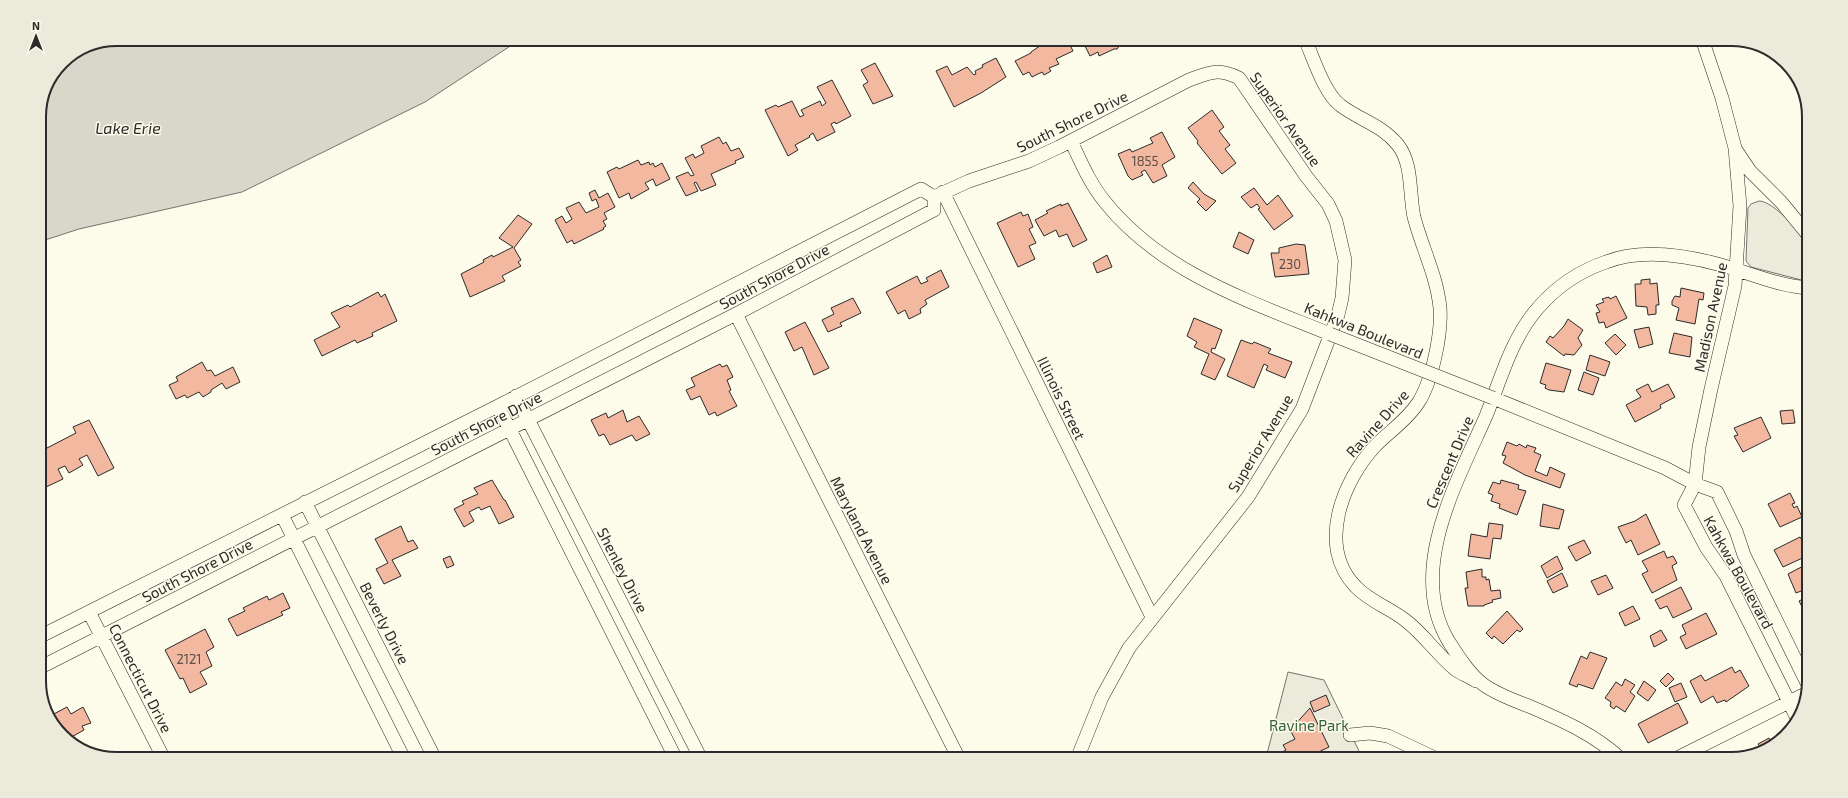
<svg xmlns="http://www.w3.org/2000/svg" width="1848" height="798" viewBox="0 0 1848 798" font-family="'Exo 2',sans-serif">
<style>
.green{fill:#ecebdb;stroke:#74746e}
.water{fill:#d8d7c9;stroke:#74746e}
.building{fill:#f2b8a0;stroke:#2b2b2b}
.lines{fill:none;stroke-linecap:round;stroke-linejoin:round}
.street-casing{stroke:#2b2b2b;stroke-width:14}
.street{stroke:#fdfbea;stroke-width:13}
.street-bridge-casing{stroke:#2b2b2b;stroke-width:14;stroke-linecap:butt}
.street-bridge{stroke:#fdfbea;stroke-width:13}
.labels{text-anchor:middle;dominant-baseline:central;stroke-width:3;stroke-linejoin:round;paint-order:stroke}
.number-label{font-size:13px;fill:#5d4e48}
.street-label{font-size:15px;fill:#2b2b2b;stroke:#fdfbea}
.park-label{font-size:15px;fill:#34623c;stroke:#fdfbea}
.water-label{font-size:16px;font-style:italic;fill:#2b2b2b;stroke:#fdfbea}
.rim{fill:none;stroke:#2b2b2b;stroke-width:2}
</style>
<rect width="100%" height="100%" fill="#fdfbea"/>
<path class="green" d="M1759,201C1774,201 1805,236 1809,250C1811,259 1809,273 1809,282L1751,267L1746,261L1748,208L1751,204Z
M1288,672L1324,680L1363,759H1263L1268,750Z"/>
<path class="water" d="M117,39H521L425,102L242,192L79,229L39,242V112L45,87L62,62L87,45Z"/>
<path class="building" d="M1049,39H1067L1073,51L1056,59L1059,64L1049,68L1051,71L1044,75L1042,72L1032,77L1029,72L1023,75L1015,61L1031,53V52L1044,43L1046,45L1052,43Z
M1091,39H1119L1118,40L1120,45L1117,49H1114L1099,56L1098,52L1090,56L1084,44L1092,40Z
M996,58L1006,77L981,93L954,107L936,71L947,66L952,75L967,67L974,75L976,74L975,71L983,67L982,65Z
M875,63L893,96L873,104L863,85L868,82L861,70Z
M832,80L851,116L836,124L835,122L831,124L835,132L817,141L813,133L809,136L810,137L795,145L798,150L788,156L765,110L776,105L778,107L792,101L800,117L804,115L801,110L820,101L822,106L826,103L817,87Z
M1212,110L1224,127L1219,131L1230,145L1225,149L1236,163L1222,174L1197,143L1198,141L1188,128Z
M1162,132L1175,157L1162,165L1167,176L1153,183L1145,170L1141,172L1143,175L1132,180L1128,176L1118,154L1130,149L1132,152L1153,143L1150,138Z
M719,137L723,144L726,142L731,151L739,148L744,157L735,161L736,163L711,174L716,185L701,191L696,182L694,183L698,191L686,196L676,177L688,172L691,176L694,175L685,158L693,154L695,158L704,153L701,146Z
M638,160L641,165L649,162L650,165L653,163L655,167L662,163L670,179L656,186L653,179L645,183L649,189L631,199L629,193L619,198L607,172L617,167L619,169Z
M1193,182L1204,194L1216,201L1206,211L1197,202L1200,199L1188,188Z
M1254,188L1267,205L1278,195L1293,216L1274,230L1258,209L1260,208L1257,204L1251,208L1241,197Z
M595,190L599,198L608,193L615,207L604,213L607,219L603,221L606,226L603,228L604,229L574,244L572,240L567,243L555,220L562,216L566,223L572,219L566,208L579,202L586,213L599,207L596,199L592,201L589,193Z
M1068,203L1087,240L1073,247L1067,234L1059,237L1056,230L1044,236L1035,220L1048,213L1046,211L1061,204V206Z
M1021,212L1023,216L1028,214L1033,227L1029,229L1036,243L1029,246L1035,259L1018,267L997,223Z
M518,215L532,224L514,248L521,260L518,262L521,266L502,276L505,281L470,297L461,274L484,262L483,260L492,255L493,257L513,247L499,238Z
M1239,232L1254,240L1248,254L1233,247Z
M1296,244L1305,245L1309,274L1275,277L1271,253H1279V248Z
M1107,255L1112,267L1097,273L1093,263Z
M941,270L949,287L925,300L927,304L920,309L921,313L909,319L905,310L898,314L886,292L917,276L921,284L928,281L926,278Z
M1650,279V284L1657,283L1659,305H1656V314L1648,315L1647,307L1636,306L1635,284H1641V280Z
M1681,288L1704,293L1703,300L1699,299L1695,324L1676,320L1679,308L1672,305V301L1675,296L1680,297Z
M378,292L381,297L385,294L397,321L372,333L373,336L357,343L355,340L322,356L314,340L340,327L331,313L348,305L350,307Z
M1616,296L1627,318L1606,328L1604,322L1599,323L1596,313L1600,312L1596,305L1604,302L1602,299L1609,297L1610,299Z
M853,298L861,313L840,323L842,326L828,332L822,320L834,314L831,308Z
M1194,318L1222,330L1215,349L1212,348L1211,352L1225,359L1215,380L1201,374L1209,354L1194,347L1197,342L1187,336Z
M1568,319L1583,330L1578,338L1582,345L1574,355L1565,354L1564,356L1546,342L1550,336L1553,338L1564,326Z
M805,322L829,368L814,375L802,347L794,351L785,332Z
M1649,327L1653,344L1639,348L1634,330Z
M1674,333L1692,337L1690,357L1669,353Z
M1615,334L1626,345L1616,355L1605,343Z
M1241,340L1252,344L1254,342L1271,349L1268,353L1292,362L1285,378L1266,370L1268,366L1264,364L1254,388L1227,376Z
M1590,355L1610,362L1605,376L1586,370Z
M202,362L207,371L211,370L215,376L233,367L240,382L226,389L222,383L211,390V392L203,397L199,392L187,398L185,395L176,399L169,385L178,381L176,377Z
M1546,363L1571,370L1564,392L1549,390L1545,388L1546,385L1540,383Z
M720,364L722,367L727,365L733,377L727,380L731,390L729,391L737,406L717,416L715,412L709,415L700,396L691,400L686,390L695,386L691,378Z
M1584,372L1599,378L1593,395L1578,390Z
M1648,384L1652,392L1668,384L1675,397L1660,405L1661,408L1658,410L1635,422L1626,405L1641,397L1636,390Z
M623,410L627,422L639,416L650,434L636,441L632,435L610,445L604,434L599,436L591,420L606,413L608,418Z
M1793,410L1795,423L1782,424L1780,411Z
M1761,417L1771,438L1743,452L1734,436L1738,435L1734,428Z
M89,420L114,468L98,476L87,455L79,459L83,465L69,473L65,466L58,469L63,479L46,487L39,472V450L46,446L47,448L76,433L73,427Z
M1507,442L1517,446L1519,444L1526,448L1527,445L1536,448L1534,452L1541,455L1535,471L1547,476L1550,467L1565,474L1560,488L1525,475L1503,463L1506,456L1502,455Z
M492,480L504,500H505L514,517L499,524L490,506L481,510L479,507L469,512L474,521L464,527L454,509L464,504L462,501L478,494L474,488Z
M1501,480L1519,485L1518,489L1526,491L1517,515L1499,508L1500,504L1491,501L1493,495L1488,493L1493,482L1500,484Z
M1790,493L1795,503L1792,504L1794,508L1797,506L1802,517L1780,527L1768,504Z
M1543,504L1564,510L1559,529L1540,526Z
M1646,514L1660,544L1638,555L1631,540L1626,543L1618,527L1635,521Z
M1489,523L1503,525L1501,539L1493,538L1490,559L1468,556L1471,534L1487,537Z
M401,526L408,542L413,540L418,548L392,560L401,576L384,584L376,569L388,563L375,539Z
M1800,537L1805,545L1809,542V555L1783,567L1774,550Z
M1584,540L1591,553L1576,561L1568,547Z
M1664,551L1667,558L1673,556L1677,563L1672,566L1677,580L1652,593L1642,574L1648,571L1642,561Z
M450,556L454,565L447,568L443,559Z
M1557,556L1563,569L1547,578L1541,566Z
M1809,563V588L1796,593L1788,574Z
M1482,569V577H1486V580L1489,579L1491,591L1500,590L1501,598L1492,600L1493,602L1484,605V606H1468L1465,588H1468L1466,572Z
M1562,573L1568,586L1553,593L1547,581Z
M1606,575L1613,588L1598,595L1591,581Z
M1681,587L1692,609L1673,618L1667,606L1660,609L1655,600Z
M283,593L290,608L281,612L283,615L237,636L228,619L245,611L243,608L267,596L269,600Z
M1809,596V620L1799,601Z
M1633,606L1640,619L1625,626L1619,613Z
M1507,611L1523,629L1520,632L1517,630L1503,644L1494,636L1492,639L1486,633Z
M1706,613L1717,634L1686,649L1680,637L1686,634L1682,625Z
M205,629L214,647L206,652L212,666L200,672L207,684L190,693L183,678L180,679L165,650Z
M1661,630L1667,640L1654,647L1650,636Z
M1590,652L1607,658L1593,689L1578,684L1577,687L1569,684L1581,656L1587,659Z
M1732,667L1735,673L1740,670L1749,686L1726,702L1725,700L1717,703L1713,696L1701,703L1690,681L1701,675L1705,681Z
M1668,673L1674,679L1666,687L1660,681Z
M1625,679L1635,685L1630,692L1635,696L1625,712L1616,706L1614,709L1610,706L1611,702L1605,698L1616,682L1622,686Z
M1644,681L1656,690L1648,701L1637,693Z
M1681,683L1687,697L1675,702L1669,688Z
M1326,695L1330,705L1314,712L1310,702Z
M1678,703L1688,723L1648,743L1638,724Z
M67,707L71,714L83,707L91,723L82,726L84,730L68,739L55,728L50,716Z
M1310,708L1329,747L1304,759H1276L1275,756L1286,750L1283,745L1295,739L1290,730Z
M1769,738L1773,746L1757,751L1761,749L1758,744Z"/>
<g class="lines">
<g class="street-casing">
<path id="street" d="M1305,39C1313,57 1324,93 1340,105C1359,120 1381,124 1398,145C1413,164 1409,194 1414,217C1422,248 1437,276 1440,308C1442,333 1432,382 1418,403C1407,420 1390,431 1376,445C1343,480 1316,546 1356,587C1369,601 1390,608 1405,620C1424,634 1437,655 1456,670C1462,674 1470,677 1476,681
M1071,141C1081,162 1090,184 1105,202C1162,273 1249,301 1330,334
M1736,150L1750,171L1782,203L1809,236
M943,192L1152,617
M934,197L969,181L1029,161L1059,147L1189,80C1210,72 1218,68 1239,78L1306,176L1328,204L1336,221L1345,260L1342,298L1338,315L1302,409L1248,497L1129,648L1102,697L1077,759
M736,314L959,759
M516,396L701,759
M1493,398L1665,468L1695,484L1699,447L1711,389L1735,286L1740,206L1735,148L1722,98L1702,39
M498,406L676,759
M305,502L435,759
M282,515L404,759
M89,612L164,759
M39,637L498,406L921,189L934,197V210L736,314L39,668
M1797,718L1726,576L1706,547L1684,505L1695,484L1717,492L1736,531L1744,555L1808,685
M1350,735L1370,733L1388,736L1437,759
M1621,759C1595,735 1564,721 1531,707C1516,701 1498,695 1484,685C1470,675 1458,656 1449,642C1406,571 1457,482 1486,416C1501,379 1511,339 1538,308C1556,287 1580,271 1606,262C1642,248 1685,255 1721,265C1750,273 1778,286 1809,288
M1675,759L1807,693"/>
</g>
<use href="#street" class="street"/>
<g class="street-bridge-casing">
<path id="street-bridge" d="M1330,334L1493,398"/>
</g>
<use href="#street-bridge" class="street-bridge"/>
</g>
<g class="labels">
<g class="number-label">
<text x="1145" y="161">1855</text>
<text x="1290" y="264">230</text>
<text x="189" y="659">2121</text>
</g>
<g class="street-label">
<text transform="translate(1286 119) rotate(55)">Superior Avenue</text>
<text transform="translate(1072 121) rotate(-26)">South Shore Drive</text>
<text transform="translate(774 276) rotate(-28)">South Shore Drive</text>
<text transform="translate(1710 317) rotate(-78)">Madison Avenue</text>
<text transform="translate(1364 330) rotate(22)">Kahkwa Boulevard</text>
<text transform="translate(1062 398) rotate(64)">Illinois Street</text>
<text transform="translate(486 423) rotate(-27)">South Shore Drive</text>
<text transform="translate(1377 423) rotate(-48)">Ravine Drive</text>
<text transform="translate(1260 443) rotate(-59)">Superior Avenue</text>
<text transform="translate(1449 462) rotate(-67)">Crescent Drive</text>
<text transform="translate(862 530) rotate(63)">Maryland Avenue</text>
<text transform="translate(197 570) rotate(-27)">South Shore Drive</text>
<text transform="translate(623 570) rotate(63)">Shenley Drive</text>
<text transform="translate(1739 572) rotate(61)">Kahkwa Boulevard</text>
<text transform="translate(385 623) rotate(63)">Beverly Drive</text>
<text transform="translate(141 678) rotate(63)">Connecticut Drive</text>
</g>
<g class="park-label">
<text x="1309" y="725">Ravine Park</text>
</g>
<g class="water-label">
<text x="128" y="127">Lake Erie</text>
</g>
</g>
<path d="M0 0H1848V798H0ZM117 46H1731A71 71 0 0 1 1802 117V681A71 71 0 0 1 1731 752H117A71 71 0 0 1 46 681V117A71 71 0 0 1 117 46Z" fill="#eceadb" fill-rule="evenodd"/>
<path class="rim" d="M117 46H1731A71 71 0 0 1 1802 117V681A71 71 0 0 1 1731 752H117A71 71 0 0 1 46 681V117A71 71 0 0 1 117 46Z"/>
<g transform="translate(36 36)" stroke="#fdfbea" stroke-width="3" paint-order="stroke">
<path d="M0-3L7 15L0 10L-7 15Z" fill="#2b2b2b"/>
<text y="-6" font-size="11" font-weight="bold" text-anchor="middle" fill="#2b2b2b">N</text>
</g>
</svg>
